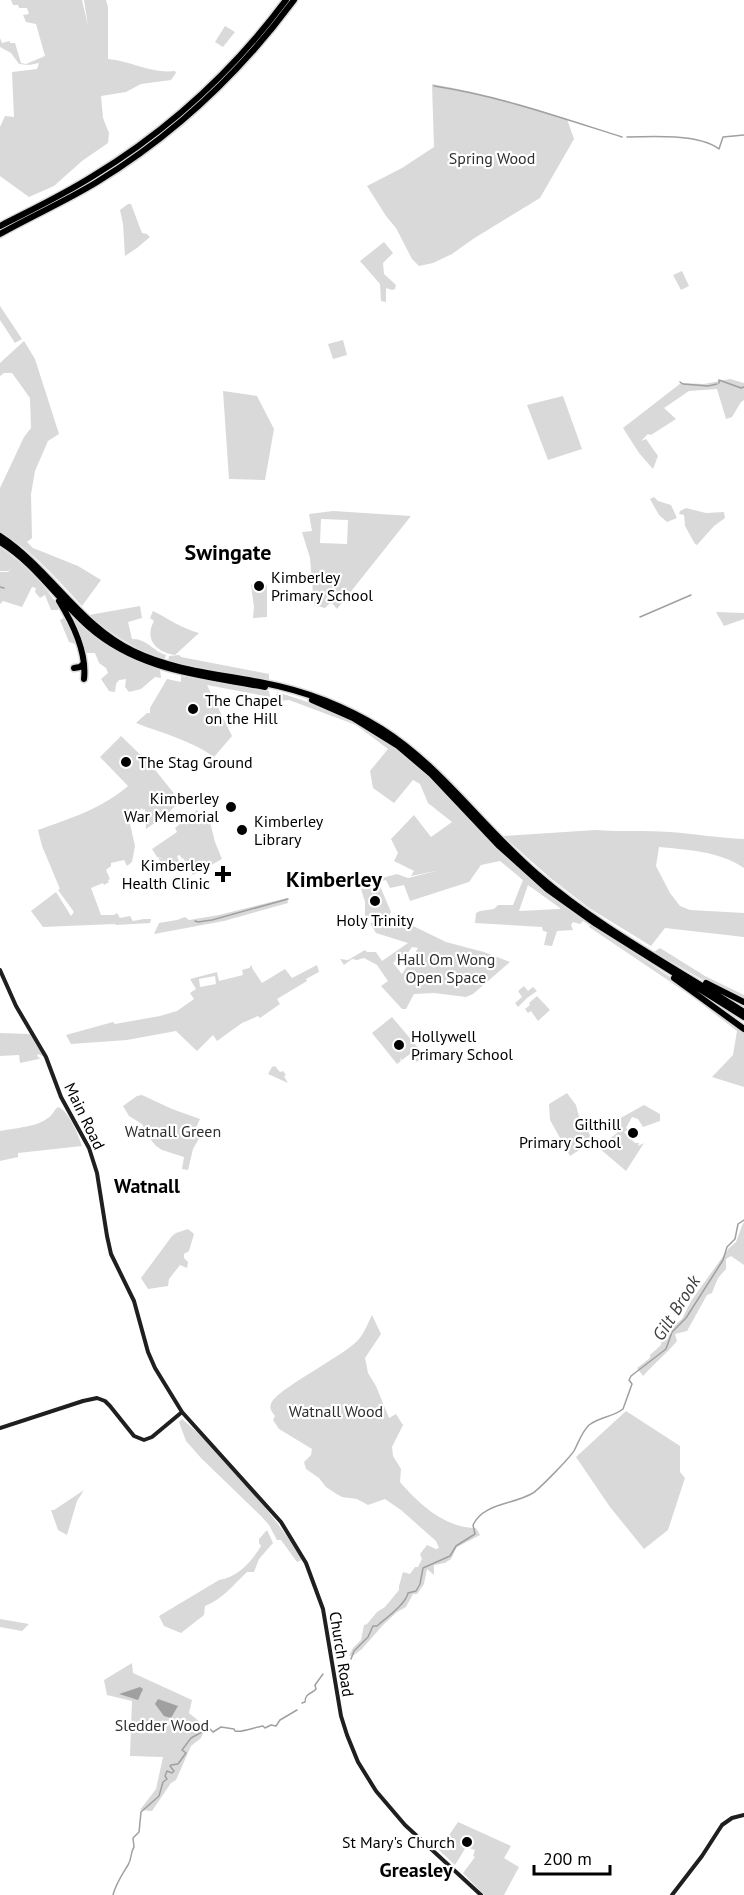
<svg xmlns="http://www.w3.org/2000/svg" width="744" height="1895" viewBox="0 0 744 1895" font-family="'PT Sans',sans-serif">
<style>
.green{fill:#d9d9d9;fill-rule:evenodd}
.water{fill:#a0a0a0}
.lines{fill:none;stroke-linecap:round;stroke-linejoin:round}
.stream{stroke:#a0a0a0;stroke-width:1.5}
.highway-casing{stroke:#dbdbdb;stroke-width:9}
.secondary{stroke:#1f1f1f;stroke-width:4}
.highway{stroke:#000;stroke-width:6}
.poi-dot{fill:#000;stroke:#fff;stroke-width:2}
.labels{text-anchor:middle;dominant-baseline:central;stroke-width:4.5;stroke-linejoin:round;paint-order:stroke}
.park-label{font-size:16px;fill:#303030;stroke:#fff}
.poi-label{font-size:16px;fill:#000;stroke:#fff;text-anchor:start}
.street-label{font-size:16px;fill:#000;stroke:#fff}
.water-label{font-size:18px;font-style:italic;fill:#414141;stroke:#fff}
.quarter-label{font-size:20px;font-weight:bold;fill:#000;stroke:#fff}
.district-label{font-size:22px;font-weight:bold;fill:#000;stroke:#fff}
</style>
<rect width="100%" height="100%" fill="#fff"/>
<path class="green" d="M11,0H82L88,26L84,0H106L108,7V59C132,61 151,74 175,71L176,73L171,80L141,84L126,92L101,96L103,118L109,133L108,143L82,161L54,186L29,197L0,176V127L5,116L14,117L12,72L37,69L39,63L29,65L19,64L11,53L0,47V38L2,43L10,41V43H15L21,63L26,64L45,56L36,24L26,22L23,15L29,14L27,8H19L18,5H13Z
M225,26L235,32L223,47L215,42Z
M432,84C478,92 523,104 567,119L574,139L540,198L473,239L452,254L433,263L419,266L412,259L396,228L386,216L367,186L402,168L434,147Z
M128,204H131L142,233L147,234L150,237L137,248L125,256L123,224L120,210Z
M384,242L393,253L383,263L384,274L396,285L395,289L392,290L386,288V302L381,301L380,284L360,261Z
M682,271L689,286L681,290L673,275Z
M0,306L22,339L15,343L0,320Z
M343,340L347,355L333,359L328,344Z
M24,341L35,359L59,434L48,441L35,471L31,494L32,538L27,542L33,548L78,566L101,580L82,606C57,579 32,550 0,532V488L24,437L31,428L30,398L12,373H4L0,376V363Z
M730,379L744,383V400L741,402L732,417L726,419L717,389L689,391L664,408L676,419L651,435L648,434L641,441L646,439L658,456L653,469L639,453L623,428L681,383L704,384Z
M223,391L257,396L274,429L265,480L229,479Z
M563,396L582,449L548,460L527,405Z
M654,497L658,501L671,505L677,518L667,522L659,515L650,499Z
M686,508L706,513L724,512L725,518L714,526L697,545L695,544L685,526L684,515L679,514L680,511Z
M333,511L411,516L337,609L331,602L325,608L314,605L310,558L302,532L312,531L309,514ZM321,519L348,520L347,544L320,543Z
M0,547C24,564 43,582 59,607L58,610H51L45,595L40,598L35,592L36,588L32,587L22,607L3,601L0,604V572H8L11,568L8,571H0Z
M260,581V585H267V617L253,618L254,607L251,585Z
M140,606L142,618L128,622L132,639C146,638 153,651 166,655L164,661C136,649 112,635 89,615Z
M153,611C169,619 181,628 199,633L175,655C156,652 144,639 154,621L150,618Z
M716,612L744,613V619L724,626Z
M71,615C88,638 134,661 160,670L161,678L155,677L141,689L129,692L125,687L126,679L119,680L116,684L115,692L109,691L101,679L108,673L106,668L99,663L95,653H83L69,616Z
M65,617L76,644L69,642L60,620Z
M179,655L181,657L269,674V682L168,662L169,656Z
M181,676L269,691L270,697L207,685L232,736L214,757C190,740 164,734 136,723L147,713H150V708L167,679L181,682Z
M277,692L323,707L368,728L404,753L590,923L670,977L744,1031V1087L712,1077L733,1055L737,1031L693,997L589,927L590,925L583,921L580,924L573,922L571,925L573,930L557,931L552,946L544,945L547,932L543,931L542,927L475,923L476,913L480,911L494,909L498,905H513L523,880L500,861L481,865L469,882L410,901L404,885L390,888L386,880L382,881V878L397,874L408,878L436,871L411,876L414,871L394,861L398,853L391,839L414,815L431,837L452,822L428,803L420,784L413,780L394,803L373,788L370,771L388,749L356,725L289,700L279,701L276,698ZM528,885L560,908V909L519,911Z
M121,736L152,766L180,801L166,815L146,829L145,809L143,810L142,808L138,811L128,815L135,846L132,862L127,866L124,860L111,863V866L106,870L110,879L108,880L109,882L104,885L103,883L91,888L101,915H114L117,913L120,918L130,916L133,921L144,919H151L150,923L116,925L115,924L43,927L31,911L56,892L71,916L74,912L58,890L60,889L42,846L38,830C69,819 103,808 128,786L100,757Z
M197,810L201,815L207,813L208,814L215,842L222,859L193,875L183,858L182,859L180,855L177,856L179,861L165,868L158,858L164,859L157,857L152,849L177,832L175,828Z
M595,830C620,832 645,830 670,832C695,834 719,838 744,839V868C719,851 688,850 659,847L656,866L670,893L680,906L690,910L744,913V937L665,928L651,946L589,908L549,877L503,836Z
M377,879L391,912L389,915L365,916V902L361,889Z
M287,898L288,903L224,921L154,934L159,923L177,920L185,917L189,920L219,915Z
M396,922H405L446,942L484,952L510,962L473,994L466,997L434,993L414,994L406,1009H402L381,986L388,981L377,965L364,958L357,960L352,959L344,965L340,959L348,960L365,950L367,952H376L382,961L408,943L376,933L370,923ZM412,947L418,948L402,974L393,963L396,960L402,961Z
M660,948L705,976L744,995V1000L703,980L654,952Z
M252,965V968L262,983L285,969L292,978L317,965L319,972L306,979L307,981L277,999L280,1004L260,1018L258,1016L242,1023L217,1041L213,1035L197,1051L176,1031L127,1040L71,1044L66,1035L113,1022L115,1024L160,1016L177,1011L194,999L190,993L196,989L190,979L217,972L219,981L243,975L242,970L249,968ZM215,976L216,984L200,987L199,979Z
M524,986L528,991L533,987L537,991L527,998L518,1007L515,1003L522,997L518,991Z
M537,996L550,1010L538,1021L531,1011L528,1013L525,1009L530,1005L529,1003Z
M392,1017L424,1055L417,1062L413,1057L417,1054L414,1051L402,1060L400,1058L401,1061L397,1064L372,1033Z
M0,1033L30,1034L43,1056L38,1054L37,1056L40,1058L39,1059L20,1063L19,1055L0,1056Z
M275,1066L280,1072L283,1071L286,1075L284,1076L288,1083L268,1074L272,1067Z
M567,1093L576,1105L580,1120L583,1119L592,1140L588,1143L582,1139L581,1149L570,1156L550,1120L549,1104Z
M142,1095L172,1109L200,1119L195,1130L202,1133L193,1149L188,1170L182,1169L184,1157L162,1150L156,1146L151,1140L142,1124L129,1116L123,1106L137,1096Z
M644,1105L660,1114V1121L643,1127L638,1119L632,1117L626,1128L628,1130L624,1132L635,1143H639L638,1146L644,1143L626,1171L599,1148L620,1130V1126L617,1120Z
M58,1107C69,1111 78,1134 82,1146L18,1153V1157L0,1161V1131C15,1128 37,1127 48,1118C53,1115 53,1111 58,1107Z
M743,1223H744V1265L731,1256L726,1259V1269L718,1278L712,1293L707,1295L687,1331L675,1334L677,1341C667,1353 654,1364 643,1376L637,1368L650,1358V1355L661,1345L663,1331H668L682,1319L691,1301L729,1248L736,1242Z
M188,1229L194,1234L189,1251L184,1254V1258L188,1262L187,1268L180,1265L169,1279L168,1286L148,1289L141,1278L172,1236L176,1233Z
M372,1315L381,1334L365,1358L368,1373L376,1386L389,1418L396,1414L403,1425L392,1447L393,1456L401,1469L400,1482C419,1504 445,1528 476,1528L480,1535L457,1547L451,1559L445,1563L434,1565V1575L427,1569L424,1584L417,1594H413L406,1607L397,1612L383,1625L362,1649L354,1655L349,1656L353,1648L361,1640L364,1625L367,1624L377,1612L385,1607L399,1590V1586L403,1572L410,1574L415,1567H418L422,1559L420,1554L427,1545L436,1549L439,1548L436,1541L401,1510L385,1499L368,1505L357,1499L342,1497L335,1493L326,1487L319,1478L306,1469L304,1462L311,1455L312,1449L279,1429L273,1420L275,1416C272,1412 269,1409 271,1404C275,1390 344,1356 358,1340C364,1334 368,1323 372,1315Z
M626,1411L680,1446V1472L685,1478L668,1530L644,1549L610,1507L576,1457Z
M182,1419C202,1435 220,1456 237,1475C261,1502 284,1529 302,1560L297,1562L281,1540H277L269,1525L261,1516L201,1458L186,1441L179,1422Z
M84,1490L77,1501L67,1535L58,1530L51,1510H54Z
M267,1530L273,1543L259,1559L254,1572H247C233,1585 223,1599 205,1606L204,1615L181,1633L164,1626L159,1616L219,1580C238,1577 252,1561 261,1546L259,1543V1539Z
M0,1619L29,1624L22,1631L0,1627Z
M132,1663L133,1673L192,1700L189,1713L206,1727L201,1738L191,1746L176,1780L171,1783L152,1811L140,1810L156,1789L163,1757L130,1756L132,1701L107,1695L104,1680Z
M458,1822L511,1846L504,1858L519,1867L504,1895H484L463,1873L475,1857L473,1856L475,1850L466,1847L455,1865L439,1850Z"/>
<path class="water" d="M140,1687L143,1689L138,1700L119,1694Z
M158,1699L178,1706L171,1718L164,1716L155,1704Z"/>
<g class="lines">
<path class="stream" d="M434,86C499,96 559,117 622,137
M627,137C652,136 700,134 719,149L723,137L744,135
M680,382L683,384L708,386L717,384
M719,383V380L741,388L744,387
M0,587L4,588
M640,617L691,595
M195,921L198,922L212,920L288,899
M351,1659L354,1651L368,1637L373,1626H377C386,1618 406,1604 408,1593L416,1591L420,1584L423,1568L450,1556L456,1546L475,1534L473,1525C483,1503 513,1505 533,1493C539,1489 572,1456 575,1449C579,1441 582,1432 589,1425C599,1417 613,1417 623,1409L632,1384L629,1380L631,1376L666,1349L672,1332L686,1318L723,1260L727,1247L735,1239L738,1224L744,1220
M302,1703L305,1702C305,1693 312,1694 316,1689L315,1685L323,1674
M113,1895C116,1883 122,1875 128,1865C132,1859 130,1853 134,1847L133,1838L139,1832L141,1812L159,1796L163,1782L167,1779L165,1776L167,1771L172,1773L174,1771L170,1766L171,1765L178,1764L186,1753L182,1750L191,1738L209,1728L213,1732L221,1727L234,1729L235,1731C241,1733 255,1727 263,1726L265,1728L271,1725L276,1726L280,1720L297,1710"/>
<g class="highway-casing">
<path id="highway" d="M0,226C31,210 63,195 93,176C169,130 233,71 286,0
M0,234C32,216 66,201 97,182C174,135 240,73 294,0
M0,536C50,569 79,625 133,651C174,671 220,674 264,683C306,691 346,707 382,729C442,767 483,828 537,874C599,928 674,967 744,1012
M0,542C36,564 58,600 89,627C139,671 202,675 265,687
M59,601C72,622 87,653 84,679
M74,668L80,667L83,664
M312,700L353,718L398,746L431,774L498,845L547,889L596,924L744,1017
M674,978L744,1029
M706,983L744,1002"/>
</g>
<path class="secondary" d="M0,970L16,1006L46,1057L61,1097L89,1148L97,1173L107,1236L111,1254L134,1301L148,1352L155,1368L182,1412L281,1522L306,1563L323,1609L341,1716L347,1735L358,1762L376,1791L405,1825L481,1895
M0,1428L83,1401L97,1398L105,1401L110,1406L134,1436L144,1440L152,1437L182,1412
M672,1895L702,1856L722,1825L732,1818L744,1815"/>
<use href="#highway" class="highway"/>
</g>
<g class="poi-dot">
<circle cx="259" cy="586" r="6"/>
<circle cx="193" cy="709" r="6"/>
<circle cx="126" cy="762" r="6"/>
<circle cx="231" cy="807" r="6"/>
<circle cx="242" cy="830" r="6"/>
<path d="M220 865h6v6h6v6h-6v6h-6v-6h-6v-6h6z"/>
<circle cx="375" cy="901" r="6"/>
<circle cx="399" cy="1045" r="6"/>
<circle cx="633" cy="1133" r="6"/>
<circle cx="467" cy="1842" r="6"/>
</g>
<g class="labels">
<g class="park-label">
<text x="492" y="158">Spring Wood</text>
<text x="446" y="959">Hall Om Wong<tspan x="446" dy="18">Open Space</tspan></text>
<text x="173" y="1131">Watnall Green</text>
<text x="336" y="1411">Watnall Wood</text>
<text x="162" y="1725">Sledder Wood</text>
</g>
<g class="poi-label">
<text x="271" y="577">Kimberley<tspan x="271" dy="18">Primary School</tspan></text>
<text x="205" y="700">The Chapel<tspan x="205" dy="18">on the Hill</tspan></text>
<text x="138" y="762">The Stag Ground</text>
<text x="219" y="798" text-anchor="end">Kimberley<tspan x="219" dy="18">War Memorial</tspan></text>
<text x="254" y="821">Kimberley<tspan x="254" dy="18">Library</tspan></text>
<text x="210" y="865" text-anchor="end">Kimberley<tspan x="210" dy="18">Health Clinic</tspan></text>
<text x="375" y="920" text-anchor="middle">Holy Trinity</text>
<text x="411" y="1036">Hollywell<tspan x="411" dy="18">Primary School</tspan></text>
<text x="621" y="1124" text-anchor="end">Gilthill<tspan x="621" dy="18">Primary School</tspan></text>
<text x="455" y="1842" text-anchor="end">St Mary's Church</text>
</g>
<g class="street-label">
<text transform="translate(85 1116) rotate(64)">Main Road</text>
<text transform="translate(342 1654) rotate(81)">Church Road</text>
</g>
<g class="water-label">
<text transform="translate(676 1308) rotate(-58)">Gilt Brook</text>
</g>
<g class="quarter-label">
<text x="147" y="1186">Watnall</text>
<text x="416" y="1870">Greasley</text>
</g>
<g class="district-label">
<text x="228" y="552">Swingate</text>
<text x="334" y="879">Kimberley</text>
</g>
</g>
<path d="M534 1865v9h76v-9" fill="none" stroke="#000000" stroke-width="3"/>
<text x="543" y="1865" font-size="18" fill="#000000" stroke="#ffffff" stroke-width="4.5" paint-order="stroke">200 m</text>
</svg>
